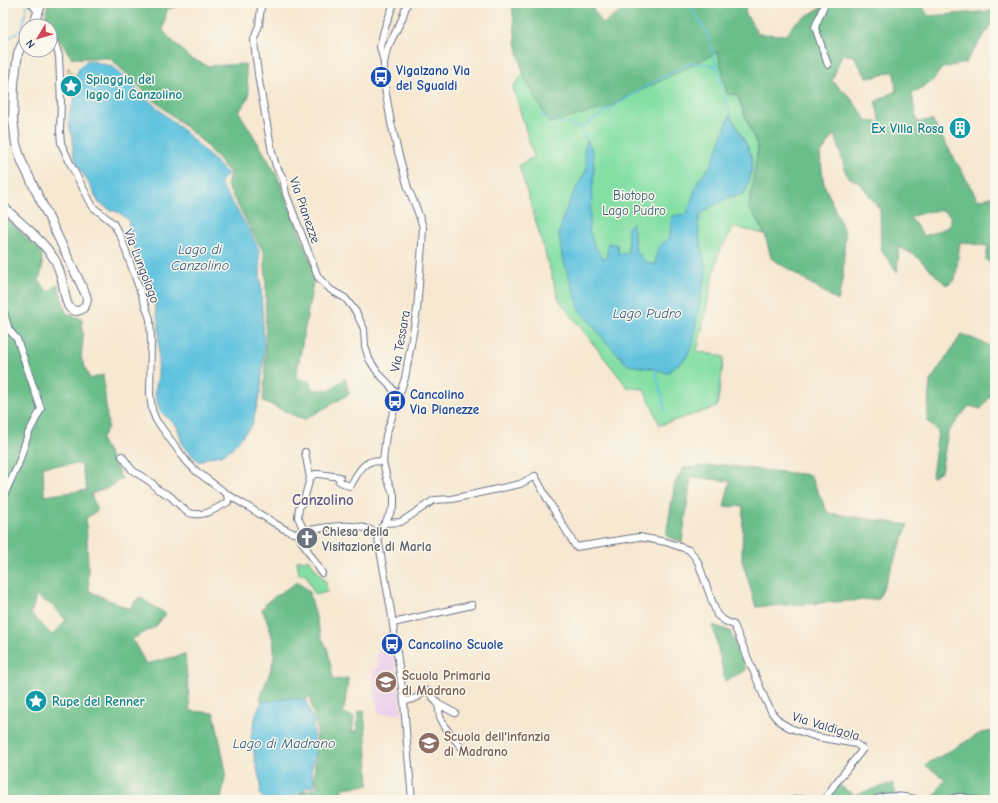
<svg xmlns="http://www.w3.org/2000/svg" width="998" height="803" viewBox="0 0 998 803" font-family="'Comic Neue',sans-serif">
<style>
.built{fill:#ebd1eb}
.green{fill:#84dfa5;stroke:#508782}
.forest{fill:#6bbe8a;stroke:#437674;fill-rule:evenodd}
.sand{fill:#eeda9e;stroke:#84847e}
.water{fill:#60c3de;stroke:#3e799e}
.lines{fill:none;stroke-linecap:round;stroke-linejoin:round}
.stream{stroke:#60c3de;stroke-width:1.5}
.minor-casing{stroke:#687086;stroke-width:8}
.major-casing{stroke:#687086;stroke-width:10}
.minor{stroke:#fff;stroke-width:6}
.major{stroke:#fff;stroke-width:8}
.labels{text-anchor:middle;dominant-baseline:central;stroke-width:3;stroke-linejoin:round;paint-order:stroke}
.transit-label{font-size:13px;font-weight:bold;fill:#164399;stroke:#fbf7ec;text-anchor:start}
.culture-label{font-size:13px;font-weight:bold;fill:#0d838f;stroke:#fbf7ec;text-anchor:start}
.park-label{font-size:13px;fill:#355b70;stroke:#fbf7ec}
.street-label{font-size:13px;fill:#1b2f5e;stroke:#fbf7ec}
.worship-label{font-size:13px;font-weight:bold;fill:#5b616d;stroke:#fbf7ec;text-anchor:start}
.education-label{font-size:13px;font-weight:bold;fill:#785e54;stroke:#fbf7ec;text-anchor:start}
.water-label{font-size:14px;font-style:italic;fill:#305b84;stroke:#fbf7ec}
.quarter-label{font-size:15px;font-weight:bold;fill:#625a84;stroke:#fbf7ec}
</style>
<rect width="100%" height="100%" fill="#fbf7ec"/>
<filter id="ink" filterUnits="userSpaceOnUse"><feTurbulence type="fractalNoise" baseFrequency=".025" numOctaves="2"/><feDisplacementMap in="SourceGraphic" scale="8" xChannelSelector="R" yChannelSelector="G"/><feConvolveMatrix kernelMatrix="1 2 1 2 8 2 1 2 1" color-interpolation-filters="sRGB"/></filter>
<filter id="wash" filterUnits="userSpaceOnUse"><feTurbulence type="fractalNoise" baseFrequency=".012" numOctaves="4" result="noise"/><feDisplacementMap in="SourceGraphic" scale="16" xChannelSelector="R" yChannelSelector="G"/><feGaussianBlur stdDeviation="0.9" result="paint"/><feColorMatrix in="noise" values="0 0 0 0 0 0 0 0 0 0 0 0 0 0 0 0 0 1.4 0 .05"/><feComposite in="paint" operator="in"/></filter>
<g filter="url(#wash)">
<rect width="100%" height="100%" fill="#f6e8d1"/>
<path class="built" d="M388,629L390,630L391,633V640L390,643L391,650L394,654L402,714H378L372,669L378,668L376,657Z"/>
<path class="green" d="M718,52L727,94L737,95L758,148L749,207L765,234L734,227L718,254L697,351L724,357L717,407L660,425L644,389L628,388L559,300L519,165L534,157L513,87L523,74L549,123Z
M301,559L303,562L308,559L326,582L327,592L315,595L306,574H299L297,561Z"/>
<path class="forest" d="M48,3H192L167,9L163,31L190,58L208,66L245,64L249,96L239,112L276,173L315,272L296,378L310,382L312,390H330L345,378L349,394L304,420L263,401L265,377L266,280L264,253L227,186L230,173L202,141L148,95L110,58H72L50,27V26H49L45,20Z
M512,3H589L603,24L633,3H747L745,12L758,34L786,35L796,22L829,3H921L928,16L995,11V19L965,63L942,68L933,80L912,94L917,122L932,120L964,175L978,200L995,196V258L993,264L986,260L988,246L960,242L955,280L946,285L915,255L899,247L897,272L881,250L880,210L862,185L847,176L835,134L820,155L824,184L845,233L843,275L838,301L771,258L765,234L749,207L758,148L737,95L727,94L718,52L606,108L549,123L523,74L516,42ZM842,54L854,56L866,77H875L894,71L896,91L875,102L881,123L867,120L849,96L832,81ZM942,210L951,217L949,227L924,236L910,217L926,212Z
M3,215L42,252V269L39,281L48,292L58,284L66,313L82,319L83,338L81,358L90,379L103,375L108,427L101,439L122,479L107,488L91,494L97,511L86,518L89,591L129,609L139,597L166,614L155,627L132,639L146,664L185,654L190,711L214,713L226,772L221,800H3ZM81,464L87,490L44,496L43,466ZM36,596L52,605L66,620L57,631L52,635L31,614Z
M962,334L995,348V389L981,409L969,406L948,432L941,471L932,477L938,431L927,421L930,381Z
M724,465L744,468L810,475L828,513L908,525L879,599L756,607L742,560L743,506L724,507L730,481L691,477L682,542L666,536L675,482L684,468Z
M297,582L309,591L321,636L328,650L333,680L348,678L345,703L343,713L354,717L352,732L357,731L358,712L364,710L369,785L342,788L344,800H295L304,791L318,788L314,778L317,730L311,703V696L305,700L289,698L262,702L260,699C264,687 270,674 273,661C277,645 269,624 262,610L267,602Z
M713,625L730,631L746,670L725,681Z
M995,731V800H932L945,779L925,765L981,733Z
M893,783L897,800H824L837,784L854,795Z"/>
<path class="sand" d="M68,67L75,77V98L68,95Z"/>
<path class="water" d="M88,60L113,67L148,100L185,132L228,174L220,183L250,231L259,250L264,347L261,390L252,425L231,449L221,455L208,457L199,462L183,446L177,426L160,411L155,393L158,375L159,325L155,307L154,290L141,267L132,241L128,220L120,213L111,210L99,203L86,178L78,166L73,152V139L69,125V115L75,98V77L80,67Z
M730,115C736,126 751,149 752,161C753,170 748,185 744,194L730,197L709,208L700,215L698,227L706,274L700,298L693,344L686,358L667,373L655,369L628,365L608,344L580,310L562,256L559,235L563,217L574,192L587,169L584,150L587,140L593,153L594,170L589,231L595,247L604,259L607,255L608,243L617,245L619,254L628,253V227L633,223L635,249L645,262L655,265L657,250L670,236L672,216L687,214L698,181L712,164Z
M289,698L305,700L313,719L315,751L311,772L315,787H306L302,793L294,795L291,800H265L260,794L261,784L255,760L251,737L257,711L262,702Z"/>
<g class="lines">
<path class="stream" d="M689,3L693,11L706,31L717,67L724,97L730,115
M3,42L22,29L27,3
M541,116L580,128L587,140
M580,128L648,85L690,63L707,64L717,67
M655,369L663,399L665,412"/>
</g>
</g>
<g filter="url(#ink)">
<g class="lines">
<g class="minor-casing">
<path id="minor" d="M31,3L38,12
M260,3L261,7L259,25L254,39L255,51L259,81L272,152L276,166L283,178L286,194L318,277L331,290L345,298L356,312L364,329L365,346L369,359L378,373L389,384L398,398
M825,3L815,27L828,65
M35,20L41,22L44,26
M50,35L56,46L59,56L61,104L60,131L61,143L71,165L93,207L113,223L121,237L150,319L151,342L150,394L152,410L156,420L175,446L187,462L196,471L227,494L284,529C287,530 290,532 293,533C298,534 303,531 308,530C331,527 355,521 377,533
M384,62L380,47L384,30L394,3
M3,309L9,330L17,339L41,409L28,434L18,465L3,497
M122,456L132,470L152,483L157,489L170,496L187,512C202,519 215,509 228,502L227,494
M310,478L315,474H319L340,477L339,481L349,486L351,485C356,476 362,463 373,461C376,461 380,462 383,462
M385,523L401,522L434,500L452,499L520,484L535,476L548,500L576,547L639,537L666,542L689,550L695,557L698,562L717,615L725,621L734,625L765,699L772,713L780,722L790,728L817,737L856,744L863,749L835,784L824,800
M304,531L298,517L299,508L304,500L310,478L305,452
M299,533L301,540L322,573
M377,533L385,523L394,506V495L387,479L383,462L384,452L386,435L405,378L417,310L422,244L423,227L416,207L408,188L398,152L391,123L384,82V63L387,49L402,19L407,3
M377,533L391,611L404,702L407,744L412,800
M393,623L472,605
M404,702L418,697L422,692L427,691L429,692L438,704L440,717L445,727L460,746
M438,704L455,713
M794,800L801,799L805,800
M874,800C888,794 905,796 919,800
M945,800L960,797L977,800"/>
</g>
<g class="major-casing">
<path id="major" d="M32,26L35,20L42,3
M3,206C11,214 20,222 28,229C39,240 49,249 56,262C58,268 61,274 62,280C64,287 65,301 69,307C78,317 90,306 86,295L22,162L16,144L13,119L14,84L18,53L26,36"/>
</g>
<use href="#minor" class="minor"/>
<use href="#major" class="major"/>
</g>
</g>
<defs>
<g id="bus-disc" transform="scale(1.15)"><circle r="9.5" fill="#1a4fb4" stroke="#fbf7ec"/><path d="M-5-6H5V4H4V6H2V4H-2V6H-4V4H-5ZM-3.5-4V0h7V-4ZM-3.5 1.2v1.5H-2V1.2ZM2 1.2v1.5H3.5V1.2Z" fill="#fff"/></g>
<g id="sight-disc" transform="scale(1.15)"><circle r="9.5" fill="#0f9aa8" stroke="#fbf7ec"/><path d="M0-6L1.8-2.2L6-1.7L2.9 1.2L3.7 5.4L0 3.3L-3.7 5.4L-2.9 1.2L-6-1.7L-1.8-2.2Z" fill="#fff"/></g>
<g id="building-disc" transform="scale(1.15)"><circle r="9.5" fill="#0f9aa8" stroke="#fbf7ec"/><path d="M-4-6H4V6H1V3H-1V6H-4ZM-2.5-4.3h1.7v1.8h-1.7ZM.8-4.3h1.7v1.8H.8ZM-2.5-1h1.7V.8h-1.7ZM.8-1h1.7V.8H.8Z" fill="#fff"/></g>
<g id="church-disc" transform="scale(1.15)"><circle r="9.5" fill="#6b7280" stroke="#fbf7ec"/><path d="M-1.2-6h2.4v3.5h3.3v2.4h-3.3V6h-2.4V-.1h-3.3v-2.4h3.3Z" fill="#fff"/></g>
<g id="school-disc" transform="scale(1.15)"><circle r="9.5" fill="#8d6e63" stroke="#fbf7ec"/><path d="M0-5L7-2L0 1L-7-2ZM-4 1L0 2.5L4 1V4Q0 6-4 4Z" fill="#fff"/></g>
</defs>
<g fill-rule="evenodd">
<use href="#bus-disc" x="381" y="77"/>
<use href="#sight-disc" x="71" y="86"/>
<use href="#building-disc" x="960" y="128"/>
<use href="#bus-disc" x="395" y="401"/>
<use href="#church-disc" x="307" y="538"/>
<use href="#bus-disc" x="392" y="644"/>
<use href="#school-disc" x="386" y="682"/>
<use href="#sight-disc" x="36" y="701"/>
<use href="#school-disc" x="429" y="743"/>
</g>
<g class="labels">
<g class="transit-label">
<text x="396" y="70">Vigalzano Via<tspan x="396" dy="15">del Sgualdi</tspan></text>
<text x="410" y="394">Cancolino<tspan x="410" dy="15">Via Pianezze</tspan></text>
<text x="408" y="644">Cancolino Scuole</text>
</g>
<g class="culture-label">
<text x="86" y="79">Spiaggia del<tspan x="86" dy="15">lago di Canzolino</tspan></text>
<text x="944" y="128" text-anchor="end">Ex Villa Rosa</text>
<text x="52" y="701">Rupe del Renner</text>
</g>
<g class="park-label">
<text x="634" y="195">Biotopo<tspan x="634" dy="15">Lago Pudro</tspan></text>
</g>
<g class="street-label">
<text transform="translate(305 210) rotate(71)">Via Pianezze</text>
<text transform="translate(142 266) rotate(69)">Via Lungolago</text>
<text transform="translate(400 341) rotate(-80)">Via Tessara</text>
<text transform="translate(826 726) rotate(17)">Via Valdigola</text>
</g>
<g class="worship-label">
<text x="322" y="531">Chiesa della<tspan x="322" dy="15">Visitazione di Maria</tspan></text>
</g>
<g class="education-label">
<text x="402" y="675">Scuola Primaria<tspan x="402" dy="15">di Madrano</tspan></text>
<text x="444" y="736">Scuola dell'infanzia<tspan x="444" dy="15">di Madrano</tspan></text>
</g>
<g class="water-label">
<text x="200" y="249">Lago di<tspan x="200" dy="16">Canzolino</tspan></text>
<text x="647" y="313">Lago Pudro</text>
<text x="284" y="743">Lago di Madrano</text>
</g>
<g class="quarter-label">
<text x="323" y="500">Canzolino</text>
</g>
</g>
<rect width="998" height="803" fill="none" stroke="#fbf7ec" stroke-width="16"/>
<g transform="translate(38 38) rotate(232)"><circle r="19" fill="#fbf7ec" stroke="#a1a7b3"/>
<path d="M0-3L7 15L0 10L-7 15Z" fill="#d1495b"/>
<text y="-6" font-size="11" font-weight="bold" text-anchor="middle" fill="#1b2f5e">N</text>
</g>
</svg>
